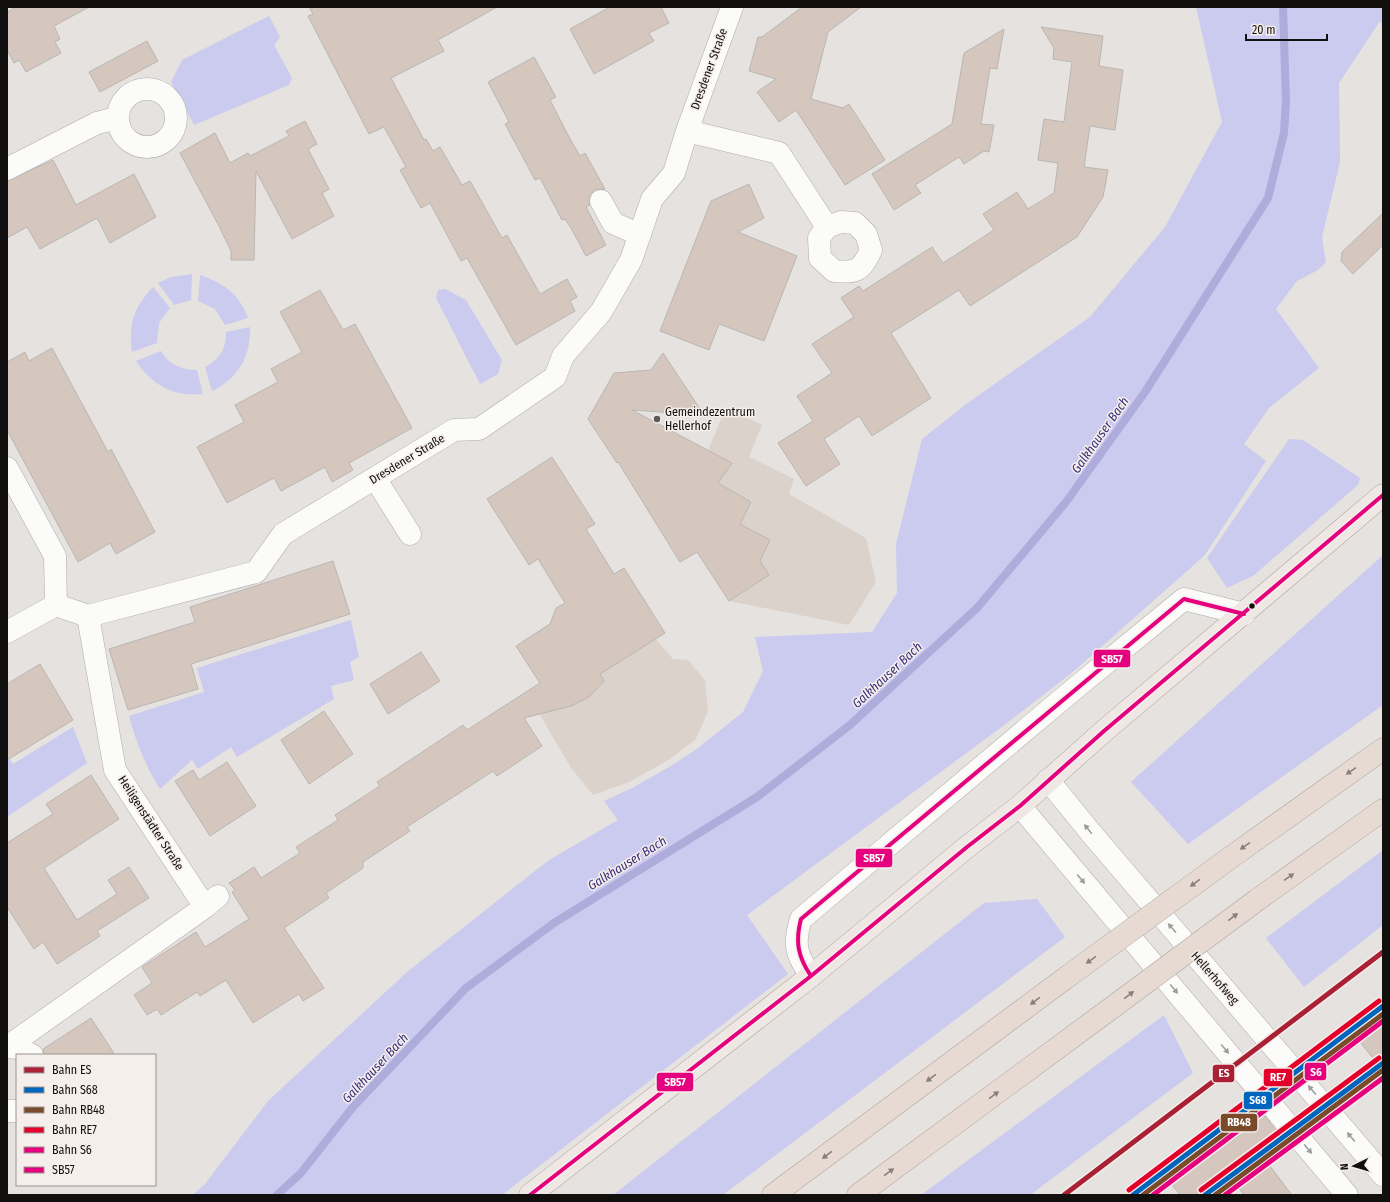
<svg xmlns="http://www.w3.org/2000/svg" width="1390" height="1202" viewBox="0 0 1390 1202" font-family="'Fira Sans Condensed',sans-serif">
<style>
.built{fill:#dbd2cc}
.green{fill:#cbcaef}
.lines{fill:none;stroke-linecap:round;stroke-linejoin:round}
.stream{stroke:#adacdb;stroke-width:8}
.building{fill:#d5c7bd;stroke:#b8b6b4}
.minor-casing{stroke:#afacaa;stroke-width:23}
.major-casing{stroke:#afa298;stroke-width:23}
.highway-casing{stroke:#afa298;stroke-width:23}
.minor{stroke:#fbfbfa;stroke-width:22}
.major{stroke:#eee7e3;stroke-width:22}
.highway{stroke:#e6dad2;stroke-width:22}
.highway-bridge-casing{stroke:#afa298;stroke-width:23;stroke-linecap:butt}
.highway-bridge{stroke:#e6dad2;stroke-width:22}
.bus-1-casing{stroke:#f5eeea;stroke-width:7}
.bus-1{stroke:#e5007d;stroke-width:4}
.rail-1-casing{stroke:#f5eeea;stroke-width:8}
.rail-2-casing{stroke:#f5eeea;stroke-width:8}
.rail-3-casing{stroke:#f5eeea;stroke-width:8}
.rail-4-casing{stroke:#f5eeea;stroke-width:8}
.rail-5-casing{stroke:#f5eeea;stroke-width:8}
.rail-1{stroke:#aa2135;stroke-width:5}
.rail-2{stroke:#0065bd;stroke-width:5}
.rail-3{stroke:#7a4b2a;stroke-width:5}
.rail-4{stroke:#e4002b;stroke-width:5}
.rail-5{stroke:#e6007e;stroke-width:5}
.oneway{fill:#877f7a}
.oneway2{fill:#9e9d9c}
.poi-dot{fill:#5c5a58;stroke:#f5eeea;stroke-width:1.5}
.bus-dot{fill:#12100f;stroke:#f5eeea;stroke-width:1.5}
.labels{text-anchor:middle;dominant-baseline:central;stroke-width:3;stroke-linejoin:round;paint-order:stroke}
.street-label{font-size:12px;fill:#12100f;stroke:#f5eeea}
.poi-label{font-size:12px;fill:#12100f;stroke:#f5eeea;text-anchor:start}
.water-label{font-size:13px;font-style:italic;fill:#382f7d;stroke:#f5eeea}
.line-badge{stroke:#f5eeea;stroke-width:1.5}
.badge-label{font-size:11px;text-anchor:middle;font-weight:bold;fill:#fff}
</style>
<rect width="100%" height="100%" fill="#e5e2e0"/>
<path class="built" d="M726,408L762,425L749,457L794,479L789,494L866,538L876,582L849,625L729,601L705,564L703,548L680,562L627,476H640L697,462L704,448L708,450Z
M562,616L656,639L673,659L688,660L705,680L708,711L696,739L670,759L629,782L593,795L571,768L540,715L554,706L516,646Z"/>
<path class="green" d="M1196,7H1383V25L1380,21L1339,83L1340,162L1322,237L1326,262L1318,270L1297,281L1276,309L1319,368L1269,408L1244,444L1266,461L1205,555L1074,671L1003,726L747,915L788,974L502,1195H193L205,1184L268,1101L407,972L549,860L618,820L604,801L632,788L671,766L698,748L743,712L763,671L755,637L872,632L897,593L896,544L922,439L969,402L1090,317L1165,227L1222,122Z
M269,16L280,37L274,45L292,78L289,85L194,125L171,82L182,60Z
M192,274L191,300L174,305L158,283L171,277Z
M200,275C224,283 239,294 248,318L225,325L215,309L198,301Z
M153,287L170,308L159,323L157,343L132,352C128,325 134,307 153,287Z
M445,289L466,300L502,360L498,374L480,384L436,298L438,290Z
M250,327C251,357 238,378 212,391L205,367C219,360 227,348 226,332Z
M161,351C169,365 182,370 197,370L203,394C173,397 152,385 136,361Z
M1289,439L1303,440L1360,478L1358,485L1253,576L1227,588L1207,558Z
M1383,555V705L1188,844L1131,782Z
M351,620L359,657L350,662L354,680L331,686L334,699L237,757L231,747L198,769L192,760L160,789C145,765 136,742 129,716L204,692L197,668Z
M73,727L87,763L7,817V756L13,764Z
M1383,850V925L1304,987L1266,938Z
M1037,899L1065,937L723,1195H613L984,903Z
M1164,1015L1193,1073L1030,1195H921Z"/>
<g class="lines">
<path class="stream" d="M277,1195L301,1173L353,1107L466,988L554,923L757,797L850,725L978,607L1066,502L1145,392L1268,198L1284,133L1286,100L1283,7"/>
</g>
<path class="building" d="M16,7H89L54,26L60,39L55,42L61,53L26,72L19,60L14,63L7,50V12Z
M309,7H497L438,40L444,51L391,78L424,140L426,139L433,151L440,147L462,185L470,181L502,238L507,235L540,294L567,279L577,297L570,301L575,311L516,345L467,258L461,261L430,203L421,208L400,170L406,167L384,127L369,134L308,16L313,14Z
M610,7H661L669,23L649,33L654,41L594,74L570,29Z
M802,7H861L828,32L811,99L843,108L849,104L885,160L845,185L796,110L779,122L757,92L776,79L749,71L758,37H762Z
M1041,27L1103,36L1099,66L1123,70L1115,130L1090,126L1084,167L1108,170L1103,197L1077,237L970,306L959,290L891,333L931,398L872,436L859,416L824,439L840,464L806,486L778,443L813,421L797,396L832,373L812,344L854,317L841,298L859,286L863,291L932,247L943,263L994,230L983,214L1017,192L1028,209L1054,193L1058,163L1038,160L1041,139L1044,119L1064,122L1072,62L1053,59L1054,48Z
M1004,29L997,69L990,68L981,124L994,125L989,152L984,151L964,164L959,157L915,185L921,193L894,210L872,174L952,124L964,53Z
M147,41L158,61L100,92L89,72Z
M534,57L556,97L550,100L569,137L580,156L585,153L605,189L595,190L590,195V205L586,207L606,245L586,256L571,228L565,219L562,220L540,178L535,180L505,124L509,122L488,82Z
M305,121L317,144L308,149L329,189L322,193L334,216L292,239L256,171L254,260H231V251L220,228L180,153L215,133L230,163L248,153L250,156L289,136L286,131Z
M53,160L76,205L134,174L156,217L110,243L97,218L40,249L27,227L7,238V181Z
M749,184L764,218L738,232L797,256L764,341L719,324L709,350L660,331L711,201Z
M1383,213V245L1353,274L1341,261L1342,252Z
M320,290L343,330L355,324L412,428L349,463L353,470L332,482L325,467L281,491L274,478L227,503L197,447L244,422L235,405L278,382L271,369L302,352L280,312Z
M52,348L108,452L111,449L155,532L116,554L110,543L78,562L7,430V362L25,352L29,361Z
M663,353L704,415L632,410L732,463L718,483L751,502L740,524L770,540L760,561L769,575L729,601L697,552L680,562L618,462L617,463L588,419L614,373L651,370Z
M552,457L595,524L586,529L614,574L624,568L665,633L600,674L604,681L589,697L571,706L524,718L542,746L497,776L493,771L407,827L410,831L363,862V868L326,893L329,898L284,928L324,988L303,1001L299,994L253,1023L226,980L200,996L197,992L161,1015L157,1009L147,1015L134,995L152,983L142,967L196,932L205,947L249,919L232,892L235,890L229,883L254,867L261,878L300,853L296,847L338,820L335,815L380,786L377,782L463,725L467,730L540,683L516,646L550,624L556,608L565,603L538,559L529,565L487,499Z
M333,561L350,614L191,664L198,689L128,710L109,649L195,622L190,607Z
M421,652L440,681L388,714L370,684Z
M40,664L73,720L7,760V684Z
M324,711L353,754L309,784L281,740Z
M227,762L256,806L210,836L175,781L193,770L199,780Z
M91,775L119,819L44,868L77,920L117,894L108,880L129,867L149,898L97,931L100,936L57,964L43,942L34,949L7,907V843L53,814L46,804Z
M91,1018L115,1055H44L43,1049Z
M1383,1018V1071L1357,1038Z
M1259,1109L1278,1133L1257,1149L1292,1195H1244L1227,1171L1195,1195H1180L1167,1178Z"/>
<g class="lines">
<g class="minor-casing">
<path id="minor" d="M118 118a29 29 0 1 1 58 0a29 29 0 1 1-58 0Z
M687,131L779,153L827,227L819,238L820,258L834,271C857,273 861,271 871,250L866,234L855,223L841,222L827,227
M7,169L97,123L117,118
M601,201L613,223L640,235
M7,468L55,556L56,605
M375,478L410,534
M88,616L115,770L205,907
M7,632L56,605L88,616L256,572L283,534L454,430L479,429L555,377L563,356L601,312L631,260L652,199L674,173L687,131L732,7
M1048,780L1091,833L1383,1175
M1020,806L1347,1195
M811,976C796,955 793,944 801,919L1073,690L1184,599L1244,614
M7,1047L205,907L218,896
M7,1047L18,1048L32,1055
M7,1111H17"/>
</g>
<g class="major-casing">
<path id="major" d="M530,1195L811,976L967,847L1020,806L1104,731L1383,495"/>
</g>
<g class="highway-casing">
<path id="highway" d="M1227,860L1383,749
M1257,900L1383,810
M773,1195L1067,977
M858,1195L1098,1018"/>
</g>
<use href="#minor" class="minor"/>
<use href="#major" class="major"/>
<use href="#highway" class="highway"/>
<g class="highway-bridge-casing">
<path id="highway-bridge" d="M1067,977L1227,860
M1098,1018L1257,900"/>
</g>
<use href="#highway-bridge" class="highway-bridge"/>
<g class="bus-1-casing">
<path id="bus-1" d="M811,976C798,957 795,942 801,919L1184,599L1244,614
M530,1195L811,976L967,847L1020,806L1104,731L1383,495"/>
</g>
<use href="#bus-1" class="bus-1"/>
<g class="rail-1-casing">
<path id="rail-1" d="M1064,1195L1383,952"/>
</g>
<g class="rail-2-casing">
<path id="rail-2" d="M1133,1195L1383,1006
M1205,1195L1383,1063"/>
</g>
<g class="rail-3-casing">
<path id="rail-3" d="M1143,1195L1383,1014
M1215,1195L1383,1070"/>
</g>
<g class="rail-4-casing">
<path id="rail-4" d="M1129,1190L1379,1001
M1201,1190L1379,1058"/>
</g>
<g class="rail-5-casing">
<path id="rail-5" d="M1153,1195L1383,1021
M1225,1195L1383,1078"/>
</g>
<use href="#rail-1" class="rail-1"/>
<use href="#rail-2" class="rail-2"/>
<use href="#rail-3" class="rail-3"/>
<use href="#rail-4" class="rail-4"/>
<use href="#rail-5" class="rail-5"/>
</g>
<defs><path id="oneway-solid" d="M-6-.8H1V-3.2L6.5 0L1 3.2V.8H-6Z"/></defs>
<g class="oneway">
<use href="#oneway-solid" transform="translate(1351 771) rotate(145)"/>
<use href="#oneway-solid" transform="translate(1245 846) rotate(145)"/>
<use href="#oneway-solid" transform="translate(1289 877) rotate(-35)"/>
<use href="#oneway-solid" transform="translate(1195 883) rotate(144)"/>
<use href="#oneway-solid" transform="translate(1233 917) rotate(-37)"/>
<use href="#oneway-solid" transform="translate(1091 960) rotate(144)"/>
<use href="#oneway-solid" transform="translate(1129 995) rotate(-37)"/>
<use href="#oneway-solid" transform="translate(1035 1001) rotate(143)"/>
<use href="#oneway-solid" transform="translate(931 1078) rotate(143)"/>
<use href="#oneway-solid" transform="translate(994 1095) rotate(-36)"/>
<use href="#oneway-solid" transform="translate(827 1155) rotate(143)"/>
<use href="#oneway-solid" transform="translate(889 1172) rotate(-36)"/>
</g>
<g class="oneway2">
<use href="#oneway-solid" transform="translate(1088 829) rotate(-129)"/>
<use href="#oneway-solid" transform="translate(1081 879) rotate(50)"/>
<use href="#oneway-solid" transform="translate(1172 928) rotate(-131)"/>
<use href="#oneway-solid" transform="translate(1174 989) rotate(50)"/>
<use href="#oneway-solid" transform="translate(1225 1049) rotate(50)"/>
<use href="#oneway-solid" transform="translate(1312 1090) rotate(-131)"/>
<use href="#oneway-solid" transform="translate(1351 1137) rotate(-130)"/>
<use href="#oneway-solid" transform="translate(1308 1149) rotate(50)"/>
</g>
<circle class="poi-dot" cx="657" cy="419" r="4"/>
<circle class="bus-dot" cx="1252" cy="606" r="3.5"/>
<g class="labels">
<g class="street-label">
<text transform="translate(709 69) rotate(-70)">Dresdener Straße</text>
<text transform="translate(407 459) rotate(-31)">Dresdener Straße</text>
<text transform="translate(151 823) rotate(57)">Heiligenstädter Straße</text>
<text transform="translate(1215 978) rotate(49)">Hellerhofweg</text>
</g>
<g class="poi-label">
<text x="665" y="412">Gemeindezentrum<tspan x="665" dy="14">Hellerhof</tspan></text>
</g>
<g class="water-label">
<text transform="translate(1100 435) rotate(-55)">Galkhauser Bach</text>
<text transform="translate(887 675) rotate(-43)">Galkhauser Bach</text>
<text transform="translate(627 863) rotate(-32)">Galkhauser Bach</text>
<text transform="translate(375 1068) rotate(-47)">Galkhauser Bach</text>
</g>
</g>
<g class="line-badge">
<rect x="1093" y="649" width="38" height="19" rx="4" fill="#e5007d"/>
<rect x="855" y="848" width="38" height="20" rx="4" fill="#e5007d"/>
<rect x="1304" y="1062" width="23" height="19" rx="4" fill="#e6007e"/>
<rect x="1212" y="1064" width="23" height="19" rx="4" fill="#aa2135"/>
<rect x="1263" y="1068" width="30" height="19" rx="4" fill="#e4002b"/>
<rect x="656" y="1072" width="38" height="20" rx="4" fill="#e5007d"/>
<rect x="1243" y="1091" width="30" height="19" rx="4" fill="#0065bd"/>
<rect x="1220" y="1113" width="38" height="19" rx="4" fill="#7a4b2a"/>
</g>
<g class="badge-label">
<text x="1112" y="663">SB57</text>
<text x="874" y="862">SB57</text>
<text x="1316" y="1076">S6</text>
<text x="1224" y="1077">ES</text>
<text x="1278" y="1081">RE7</text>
<text x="675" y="1086">SB57</text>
<text x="1258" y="1104">S68</text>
<text x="1239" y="1126">RB48</text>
</g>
<rect width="1390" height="1202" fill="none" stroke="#12100f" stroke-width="16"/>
<rect x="16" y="1054" width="140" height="132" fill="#f5eeea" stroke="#9a9592"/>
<rect x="24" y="1067" width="20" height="6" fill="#aa2135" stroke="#9a9592"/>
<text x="52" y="1074" font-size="12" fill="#12100f">Bahn ES</text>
<rect x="24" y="1087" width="20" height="6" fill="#0065bd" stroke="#9a9592"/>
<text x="52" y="1094" font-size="12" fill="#12100f">Bahn S68</text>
<rect x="24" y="1107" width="20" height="6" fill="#7a4b2a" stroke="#9a9592"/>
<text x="52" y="1114" font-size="12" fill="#12100f">Bahn RB48</text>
<rect x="24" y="1127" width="20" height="6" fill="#e4002b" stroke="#9a9592"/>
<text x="52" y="1134" font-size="12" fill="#12100f">Bahn RE7</text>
<rect x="24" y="1147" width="20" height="6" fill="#e6007e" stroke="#9a9592"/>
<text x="52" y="1154" font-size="12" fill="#12100f">Bahn S6</text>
<rect x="24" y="1167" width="20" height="6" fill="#e5007d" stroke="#9a9592"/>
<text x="52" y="1174" font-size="12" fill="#12100f">SB57</text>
<g transform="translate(1354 1166) rotate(265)" stroke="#f5eeea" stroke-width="3" paint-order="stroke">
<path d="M0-3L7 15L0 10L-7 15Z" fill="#12100f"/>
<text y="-6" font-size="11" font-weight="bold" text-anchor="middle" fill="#12100f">N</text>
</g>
<path d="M1246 34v6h81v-6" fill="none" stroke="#12100f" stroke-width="2"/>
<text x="1252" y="34" font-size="12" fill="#12100f" stroke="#f5eeea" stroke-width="3" paint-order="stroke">20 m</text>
</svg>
